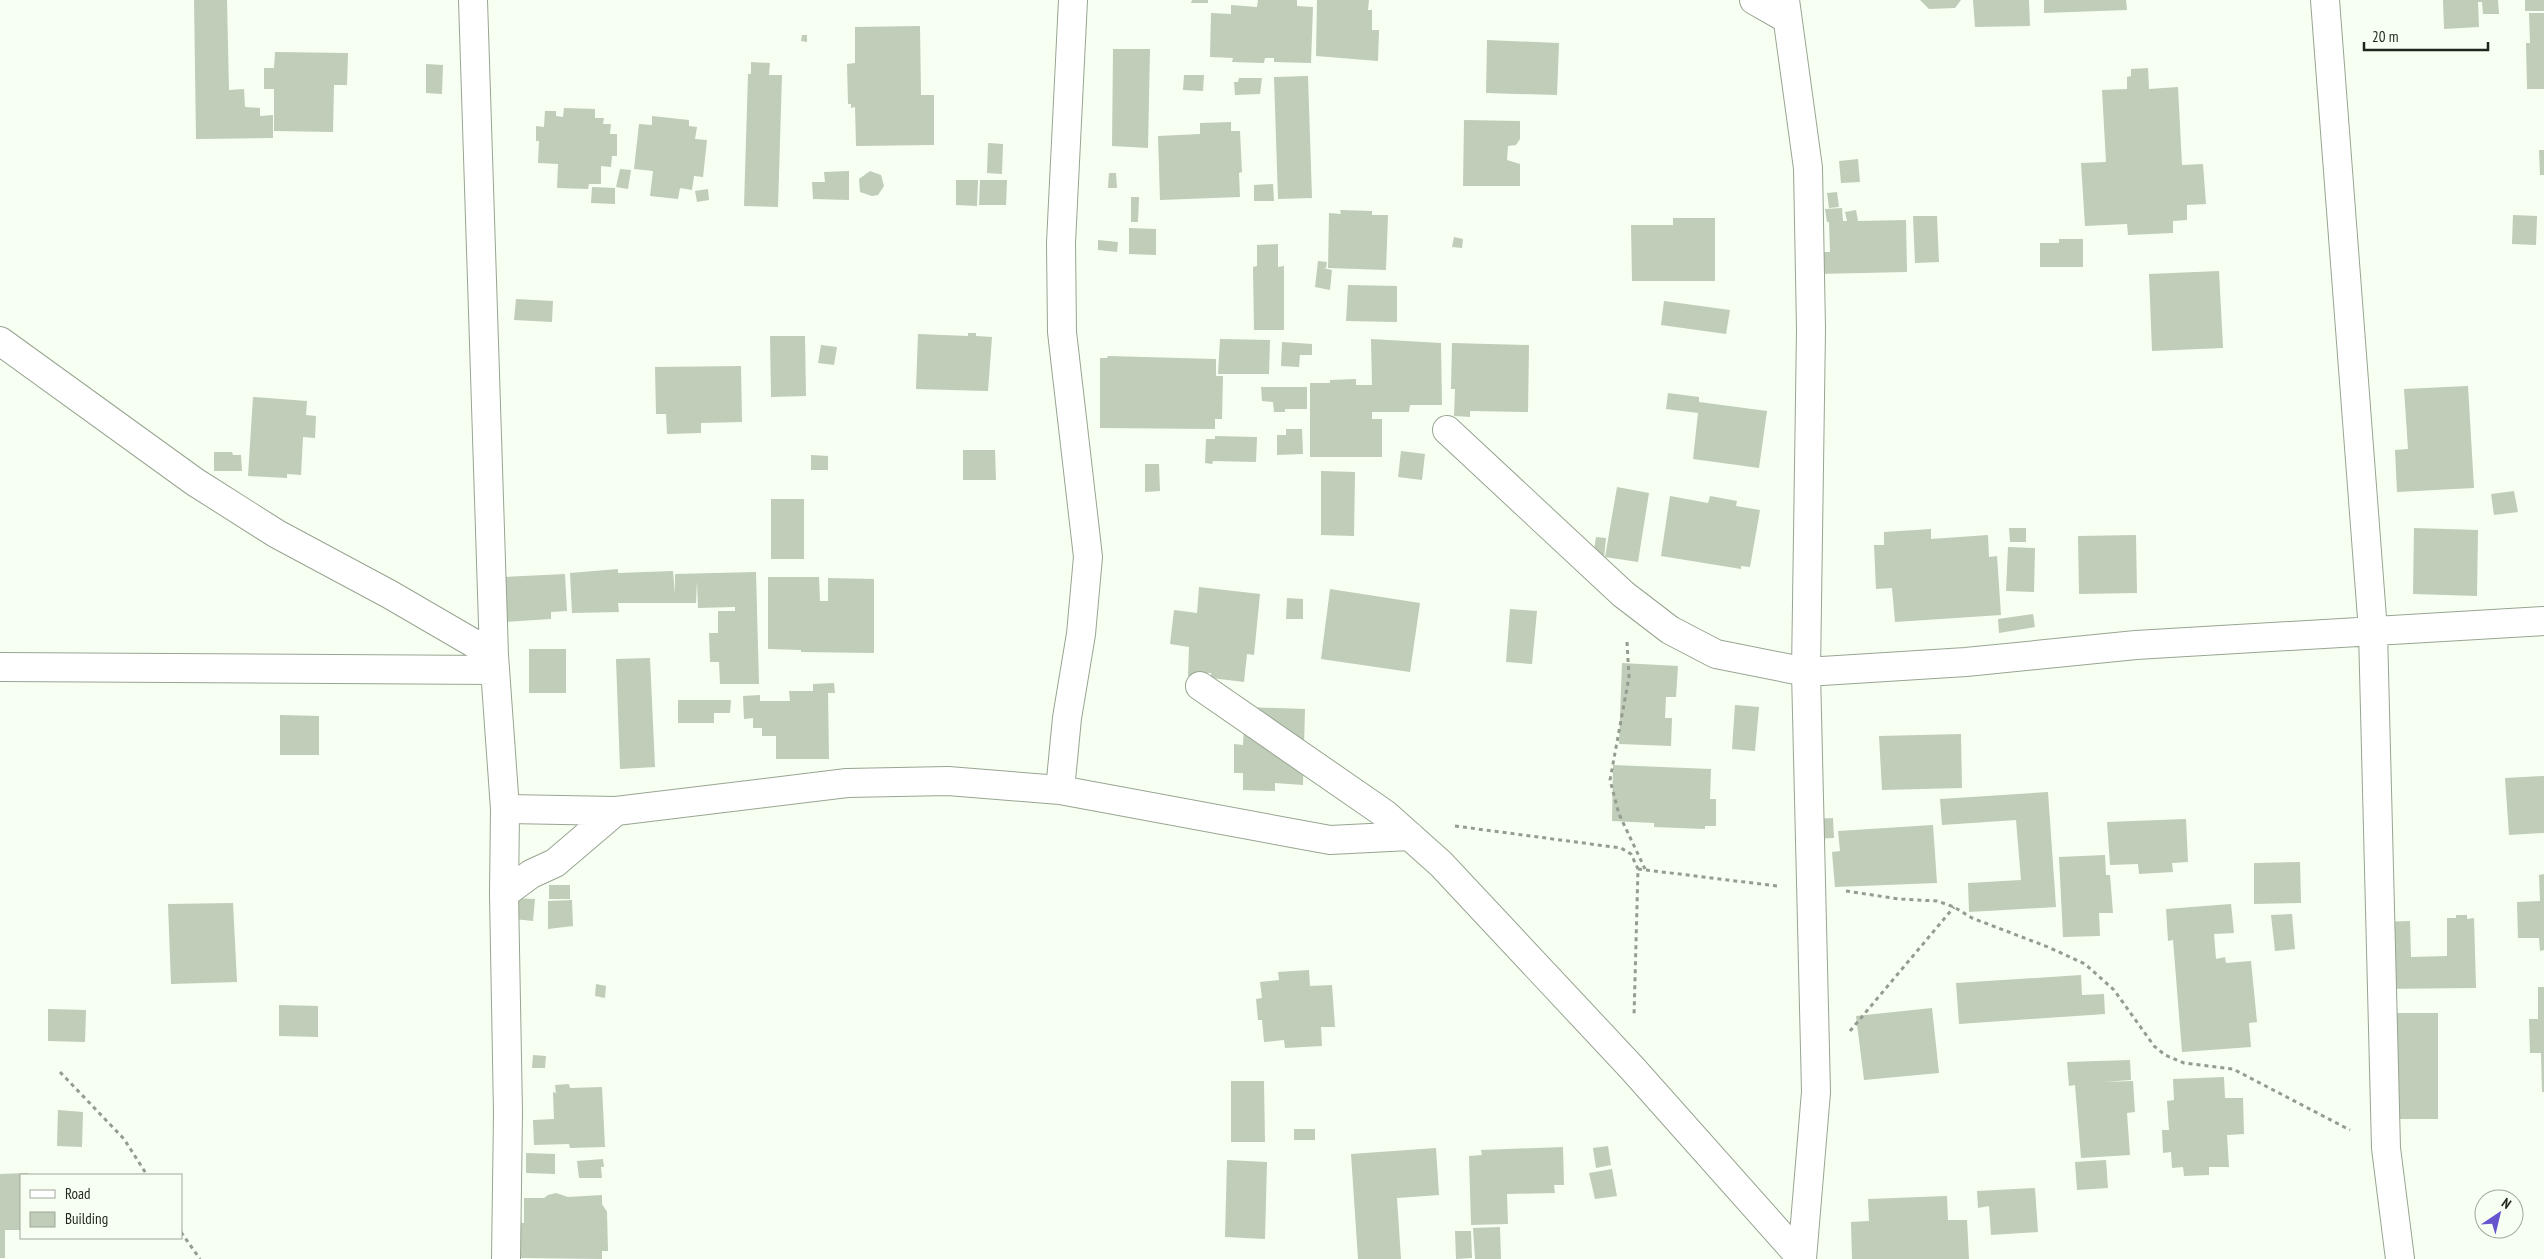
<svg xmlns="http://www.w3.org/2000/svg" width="2544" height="1259" viewBox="0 0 2544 1259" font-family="'PT Sans Narrow',sans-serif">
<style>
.building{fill:#c0cdb9}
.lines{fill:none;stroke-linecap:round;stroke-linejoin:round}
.street-casing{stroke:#98a592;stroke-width:30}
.path{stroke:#949b90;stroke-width:3;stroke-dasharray:4 4;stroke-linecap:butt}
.street{stroke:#fff;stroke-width:28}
</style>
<rect width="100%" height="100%" fill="#f6fff2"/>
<path class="building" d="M194,0H227L229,90L244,89L245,107L260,108V116L273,115V138L196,139Z
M1192,0H1208V3H1191Z
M1258,0H1297V6L1313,7L1311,63L1274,62V58H1265L1264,63L1232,62L1233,58L1210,57L1211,13L1231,14V5L1257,7Z
M1317,0H1369L1368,10H1372V30H1379L1378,61L1316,56Z
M1920,0H1961L1955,8L1929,9Z
M1973,0H2029L2030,26L1975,27Z
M2044,0H2126L2127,10L2044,13Z
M2443,0H2498L2499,14H2483L2482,2H2478L2479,27L2444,29Z
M2525,0H2544V11H2525Z
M2529,13H2544V89H2527L2526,43H2530Z
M920,26L921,95H934V145L856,146L855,107L851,108V104H848L847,64L855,63V27Z
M802,35H807V42L801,41Z
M1487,40L1559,43L1557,95L1486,93Z
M1113,49H1150L1148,148L1112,146Z
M275,52L348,53L347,85H334L333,132L274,131V89H264V68H274Z
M751,62L770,63L769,75H782L778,207L744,206L748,74H751Z
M426,64L443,65L442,94L426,93Z
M2148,68L2149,89L2178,87L2182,165L2203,164L2206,204L2187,205V220L2173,221V233L2128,235L2127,224L2085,226L2081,163L2106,162L2102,90L2127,89V77L2131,76V69Z
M1184,75H1204L1203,91L1183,90Z
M1308,76L1312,198L1278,199L1274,77Z
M1239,78H1262L1260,94L1235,95L1234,82H1238Z
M564,108L595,109V118H604L603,124H611L610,134H617V156H612L611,167L601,166V184H589L588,189L557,188L558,164L538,163L539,141H536V126L544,127L545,111H556V116L563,117Z
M652,116L689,120V126L697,127L695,139L707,140L703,177L694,176L692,190L680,188L678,199L650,196L653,171L634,169L639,124L652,125Z
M1464,120L1520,121V139L1516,145L1508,146L1507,160L1520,164V186H1463Z
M1231,122V131H1240L1242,172L1239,173L1240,197L1160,200L1158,136L1200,134V123Z
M988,143L1003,144L1002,174L987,173Z
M2539,150H2544V175H2540Z
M1858,159L1860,182L1841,183L1839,161Z
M620,169L631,170L628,189L616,187Z
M849,171V200L813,199L812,182H825L824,172Z
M870,171L881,175L884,186L878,195L872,196L860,192L859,179Z
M1109,173H1116L1117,188H1108Z
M956,180H978L977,206L956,205Z
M980,180H1007L1006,205H979Z
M1273,184L1274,201H1254V185Z
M592,187L615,188V204L591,203Z
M708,189L709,200L697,202L695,191Z
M1837,192L1839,207L1829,208L1827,193Z
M1131,197H1139L1138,222H1131Z
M1842,208L1843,221H1847L1845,212L1856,210L1858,221L1906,220L1907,272L1817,274L1816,252H1830L1829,222H1827L1825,209Z
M1340,210L1372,211V215H1388L1386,270L1328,268L1329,213L1341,214Z
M2513,215L2537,216L2536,245L2512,244Z
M1913,216H1937L1939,262L1915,263Z
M1673,218H1715V281H1632L1631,225H1673Z
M1129,228L1156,229V255L1129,254Z
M1454,237L1463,239L1462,248L1452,247Z
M2059,239H2083V267H2040V243H2059Z
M1098,240L1118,242L1117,252L1098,250Z
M1278,244V267L1284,266V330H1254L1253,267L1257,266V245Z
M1318,261L1327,262L1326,268H1323L1332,270L1330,290L1315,287Z
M2219,271L2223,348L2152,351L2149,274Z
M1348,285L1397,286V322L1346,321Z
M516,299L553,301L552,322L514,320Z
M1664,301L1730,310L1726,334L1661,325Z
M968,333H976V336L992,337L988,391L916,389L918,334L968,336Z
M770,336H805L806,396L771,397Z
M1220,339L1270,340L1269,374H1218Z
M1371,339L1441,343L1442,405H1410L1409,412H1372V419H1382V457H1310V383H1330V380L1356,379V385H1372Z
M1282,342L1312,344V355H1300L1299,367L1281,366Z
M1452,343L1529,345L1528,412L1470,411V417L1454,416L1455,389H1451Z
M821,345L837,347L834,365L818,363Z
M1108,356L1216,359V376H1223L1222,419H1215V429L1100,428V358H1107Z
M741,366L742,422L701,423V433L667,434L666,414H656L655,367Z
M2468,386L2474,488L2397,492L2395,450L2408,449L2404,389Z
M1261,387H1307V409H1285V412H1274L1273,402L1262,401Z
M1668,393L1699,397V402L1767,411L1759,468L1693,459L1698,413L1666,409Z
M253,397L307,401L306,415L316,416L315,438L303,437L301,475L287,474V478L248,476Z
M1286,429H1302L1303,454L1277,455V435H1286Z
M1215,436L1257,437L1256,462L1213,461L1212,464L1205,463L1206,439H1215Z
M963,450H995L996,480H963Z
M1401,451L1425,454L1422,480L1398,477Z
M214,452H232L233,455H241L242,471H214Z
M811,455L828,456V470H811Z
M1145,464H1159L1160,491L1145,492Z
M1321,471L1355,472L1354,536L1321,535Z
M1617,487L1649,493L1638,562L1605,557Z
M2514,491L2518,512L2494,515L2491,494Z
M1670,496L1708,503L1710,496L1737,501L1736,506L1760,510L1750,567L1741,566V569L1661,556Z
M771,499H804V559H771Z
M2009,528H2026V542H2010Z
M2414,528L2478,530L2477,596L2413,594Z
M1931,529V539L1988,535L1989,557L1997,556L2001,615L1895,622L1892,588L1876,589L1874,545H1884V532Z
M2136,535L2137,593L2079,594L2078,536Z
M1596,537L1606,538L1604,558L1593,556Z
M2008,547L2035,548L2034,592L2006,591Z
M618,569V573L673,571L675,594V574L756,572L759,684H720L719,662H710L709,633H718V611H735V607L698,608L697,581L696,603H618L619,612L572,613L570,573Z
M565,574L567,611L551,612V619L505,622L503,577Z
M768,577H819L820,601H828V578L874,579V653L801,652V650L768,649Z
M1199,587L1260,594L1254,655L1247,654L1244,682L1211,678V673H1196V677L1188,676L1189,647L1170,644L1174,610L1197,613Z
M1330,589L1420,603L1410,672L1321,659Z
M1287,598L1303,599V619H1286Z
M1510,609L1537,611L1532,664L1506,662Z
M2033,614L2035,627L1999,633L1998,619Z
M529,649H566V693H529Z
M650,658L655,767L620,769L616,659Z
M1622,663L1678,666L1676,697H1666L1665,718H1672L1671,746L1619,744Z
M834,683L835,693H828L829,759H776V736H762V728H753V718L744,719L743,696L760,695V701H790L789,691H813V684Z
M678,700H731L730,713H714V723H678Z
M1735,705L1759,707L1755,751L1732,749Z
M1245,707L1305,709L1303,785L1275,783V791L1243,790V773H1234V744L1243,745Z
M280,715L319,716V755H280Z
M1961,734L1962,788L1882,790L1879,736Z
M1613,765L1711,769L1710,799H1716V826H1705V829L1654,827V823L1612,821Z
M2544,776V833L2509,835L2505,778Z
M2048,792L2056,907L1969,912L1968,883L2021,880L2016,820L1942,825L1940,799Z
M1833,818L1834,838L1813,839L1812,819Z
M2186,819L2188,862L2172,863L2173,872L2139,874L2138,864L2110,865L2107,822Z
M1933,825L1937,883L1835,887L1832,852L1840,851L1838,831Z
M2105,855L2106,875H2110L2113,913H2099L2100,936L2063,937L2059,857Z
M2300,862L2301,903L2254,904V863Z
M2544,874V950L2540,951L2539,938H2518L2517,902L2540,901L2539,875Z
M549,885H570V899H549Z
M515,898L535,899L533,921L514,919Z
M572,900L573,926L548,929V901Z
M233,903L237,982L171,984L168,904Z
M2231,904L2234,933L2214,934L2216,959L2225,957L2226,963L2251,961L2257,1022L2249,1023L2251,1047L2182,1052L2173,940L2168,941L2166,909Z
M2292,914L2295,949L2275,951L2271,915Z
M2456,915H2467V919L2474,918L2476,988L2375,989L2373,922L2410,921L2411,957L2447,956V918H2456Z
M1309,970L1310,986L1332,985L1335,1027H1321L1322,1046L1285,1048L1284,1040L1264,1042L1262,1020H1258L1256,999L1262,998L1260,982L1279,980L1278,972Z
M2081,975L2082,995L2104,994L2105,1014L1959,1024L1956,983Z
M596,984L606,986L605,998L595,996Z
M2538,987H2544V1092H2542L2541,1053H2530L2529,1019H2538Z
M279,1005L318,1006V1037L279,1036Z
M1932,1008L1939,1073L1864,1080L1856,1016Z
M48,1009L86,1010L85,1042L48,1041Z
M2378,1013H2438V1119H2379Z
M533,1055L546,1056L545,1068H532Z
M2130,1060L2131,1080L2103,1082L2133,1081L2135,1112L2127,1113L2130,1155L2081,1158L2075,1085L2069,1086L2067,1062Z
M2224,1077L2225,1098H2243L2244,1134L2227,1135L2229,1167H2209V1175L2184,1176L2183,1167L2172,1168L2171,1152L2163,1153L2162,1130H2169L2167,1101L2174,1100L2173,1079Z
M1231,1081H1264L1265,1142H1231Z
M569,1084L570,1088L602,1087L605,1147L570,1148L569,1144L534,1145L533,1120L554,1119L553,1092L556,1093L555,1085Z
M58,1110L83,1112L82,1147L57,1146Z
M1294,1129H1315V1140H1294Z
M1608,1146L1611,1165L1596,1168L1593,1148Z
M1563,1147L1564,1185H1554L1555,1193L1507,1194L1508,1224L1471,1225L1469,1156L1482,1155L1481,1150Z
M1436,1148L1439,1195L1397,1198L1401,1259H1358L1351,1154Z
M526,1153L555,1154V1174L526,1173Z
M603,1159L604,1167H601L602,1178H579L577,1161Z
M1227,1160L1267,1162L1265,1239L1225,1237Z
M2106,1160L2108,1188L2077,1190L2075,1162Z
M1612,1169L1617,1196L1595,1199L1589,1173Z
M28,1173V1175H21V1230H5V1258H0V1174Z
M2035,1188L2038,1232L1991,1235L1989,1206L1978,1208L1977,1191Z
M556,1193L568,1197L602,1195V1204L607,1212L608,1251H602V1259L519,1258L518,1223H524V1198H544L548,1195Z
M1947,1196L1948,1220H1967L1969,1259H1852L1851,1222L1869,1221L1868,1199Z
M1500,1227L1501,1259H1475L1473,1228Z
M1455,1231H1471L1472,1258L1456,1259Z"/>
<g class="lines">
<g class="street-casing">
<path id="street" d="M473,0L494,655L505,809L504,894L508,1113L506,1259
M1754,0L1787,19
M1785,0L1808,168L1811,329L1806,672L1816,1092L1802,1259
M2325,0L2373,631L2386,1148L2400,1259
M0,341L195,482L277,534L389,594L494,655
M1447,430L1623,594L1670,630L1716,654L1806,672L1966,662L2136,645L2544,621
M0,667L495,670
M1200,686L1385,814L1441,864L1632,1068L1802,1259
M1060,790L1067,718L1081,634L1088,557L1062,332L1061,243L1073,0
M505,809L616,811L847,783L948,781L1060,790L1330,840L1410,836
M504,894L531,874L555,863L616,811"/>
</g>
<path class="path" d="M1627,642L1629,677L1610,780L1619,814L1645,869
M1455,826L1621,848L1631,854L1638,869L1634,1016
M1638,869L1777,886
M1846,891L1899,899L1937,901L1954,907L1972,918L2048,947L2085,964L2114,990L2154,1046L2165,1055L2184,1063L2233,1069L2350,1130
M1850,1031L1954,907
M60,1072L124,1139L147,1175
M181,1232L200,1259"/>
<use href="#street" class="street"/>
</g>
<rect x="20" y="1174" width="162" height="65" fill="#f6fff2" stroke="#a0a79c"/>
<rect x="30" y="1190" width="25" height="8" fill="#ffffff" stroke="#a0a79c"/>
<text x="65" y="1199" font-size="15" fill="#1f241c">Road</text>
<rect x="30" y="1212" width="25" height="15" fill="#c0cdb9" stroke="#a0a79c"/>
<text x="65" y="1224" font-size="15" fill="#1f241c">Building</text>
<g transform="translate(2499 1214) rotate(35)"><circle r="24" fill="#f6fff2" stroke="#a0a79c"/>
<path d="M0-4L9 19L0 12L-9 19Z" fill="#6755ce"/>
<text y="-8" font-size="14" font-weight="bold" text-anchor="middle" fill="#1f241c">N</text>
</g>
<path d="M2364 42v8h124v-8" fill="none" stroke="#1f241c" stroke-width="2.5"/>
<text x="2372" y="42" font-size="15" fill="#1f241c" stroke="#f6fff2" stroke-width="4" paint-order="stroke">20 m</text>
</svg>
